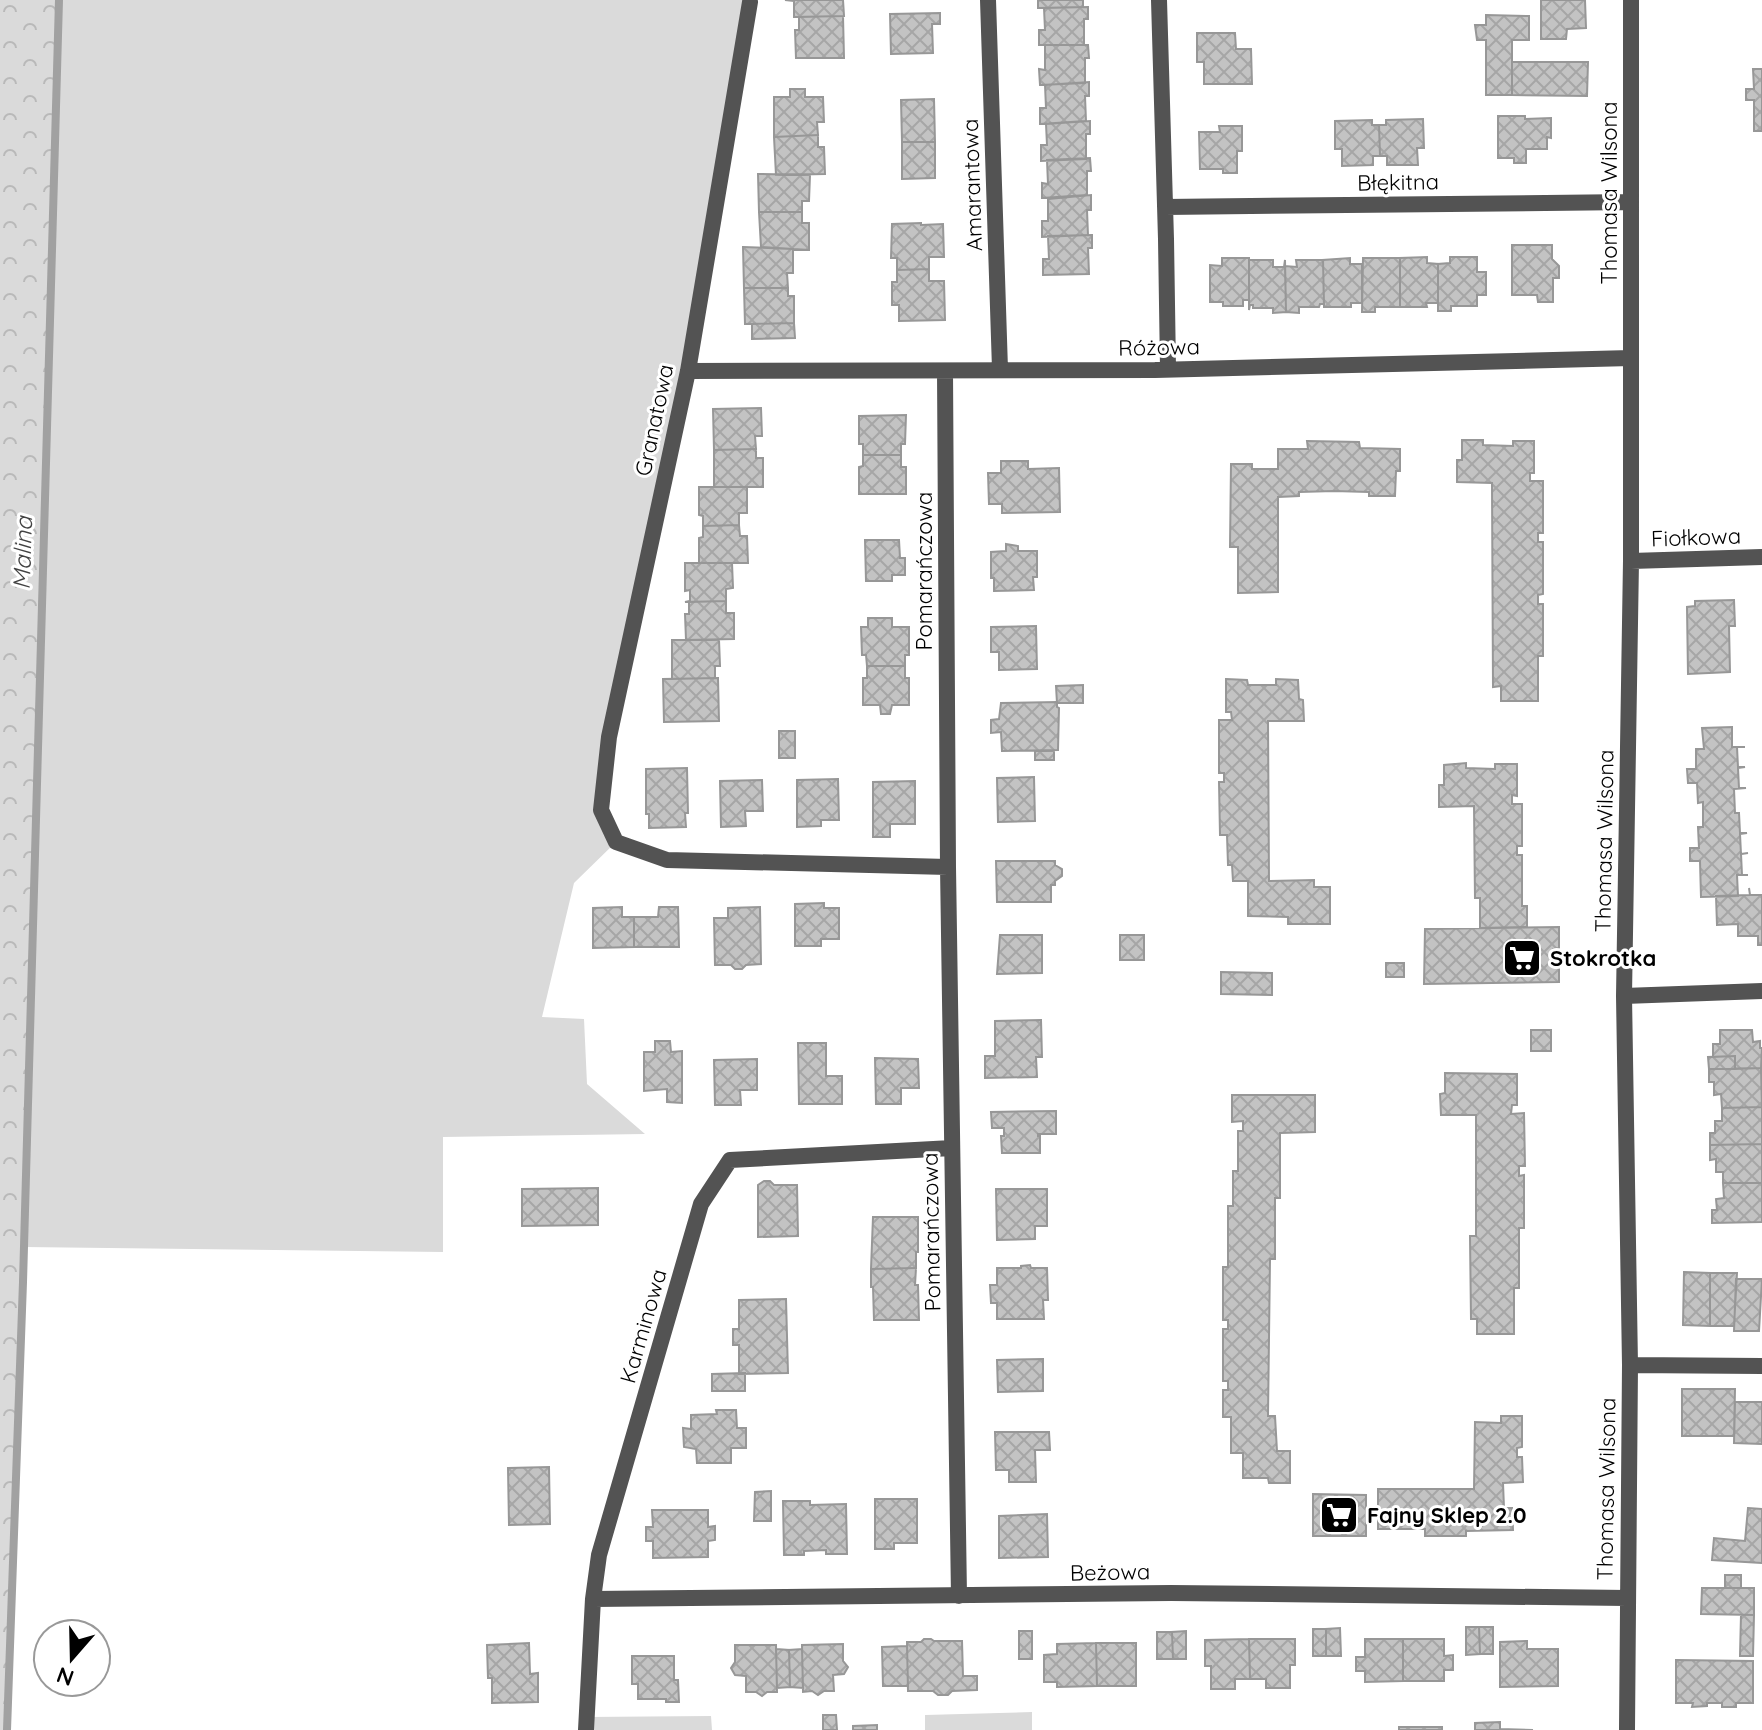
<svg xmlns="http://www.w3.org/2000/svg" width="1762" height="1730" viewBox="0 0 1762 1730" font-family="Quicksand,sans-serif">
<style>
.green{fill:#dadada}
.forest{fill:url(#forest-crowns)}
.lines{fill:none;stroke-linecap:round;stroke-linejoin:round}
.stream{stroke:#a1a1a1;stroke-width:8}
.building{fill:url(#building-cross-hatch);stroke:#979797;stroke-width:2}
.street{stroke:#535353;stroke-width:16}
.labels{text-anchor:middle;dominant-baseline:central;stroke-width:6;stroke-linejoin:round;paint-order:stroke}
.street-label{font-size:22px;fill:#000;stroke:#fff}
.poi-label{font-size:22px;font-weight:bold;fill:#000;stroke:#fff;text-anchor:start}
.water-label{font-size:24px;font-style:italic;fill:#424242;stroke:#fff}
</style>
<defs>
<pattern id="forest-crowns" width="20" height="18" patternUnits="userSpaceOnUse" patternTransform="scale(2)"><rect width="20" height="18" fill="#dadada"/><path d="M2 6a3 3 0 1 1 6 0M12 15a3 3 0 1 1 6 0" fill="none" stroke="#b9b9b9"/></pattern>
<pattern id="building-cross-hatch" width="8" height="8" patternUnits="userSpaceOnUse" patternTransform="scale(2)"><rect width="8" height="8" fill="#c3c3c3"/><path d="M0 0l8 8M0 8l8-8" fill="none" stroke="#a6a6a6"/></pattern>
</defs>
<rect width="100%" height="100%" fill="#fff"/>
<path class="green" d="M59,0H751L601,810L616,842L574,883L542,1017L584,1019L587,1084L645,1134L443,1137V1252L24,1247Z
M1032,1712V1730H925V1715Z
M711,1716L712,1730H586V1717Z"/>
<path class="forest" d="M0,0H59L23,1282L7,1730H0Z"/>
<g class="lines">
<path class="stream" d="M7,1730L23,1282L59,0"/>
</g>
<path class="building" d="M785,0H843L844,16L794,17V1Z
M1038,0H1083V7L1038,8Z
M1541,0H1585L1586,28L1567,29L1566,39H1541Z
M1088,7V19H1084V45H1039V30H1045L1044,8Z
M940,13V24H932L933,53L891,54L890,14Z
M1486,15L1529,16V40H1512V95H1486V40H1477L1475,25H1486Z
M843,16L844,58H796L795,30H799V17Z
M1197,33H1235L1236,49H1251L1252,84H1204V62H1197Z
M1045,45H1088L1089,58H1085V83L1040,85L1039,69L1045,70Z
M1512,62H1588L1587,96L1512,95Z
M1753,69H1762V131H1754V100H1746V89H1754Z
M1089,82V96H1085L1086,121L1040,124V108H1046L1045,85Z
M790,89H805V97H823L824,122H817L818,135L774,137V97H790Z
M934,99L935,142H902L901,100Z
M1498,116H1525V119L1551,118V138L1547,137V149H1526V163H1514V158H1498Z
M1423,119L1424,148H1417L1418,165H1387V156H1380L1379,125H1386V120Z
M1372,120V125H1379L1380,156H1373V165L1342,166V149H1335V121Z
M1090,121V134H1086V159L1041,161V145H1047L1046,124Z
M1219,126H1242V151H1237V173H1223V169H1200L1199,132H1220Z
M818,135V147H824L825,174L776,175L774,137Z
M902,142H935V178L902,179Z
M1090,158L1091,171H1087V195L1042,198V183L1048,184L1047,160Z
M758,174L810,175L809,201H802V212H759Z
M1091,195V210H1087L1088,235L1042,237V221H1048V199Z
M759,212H802V223H809V250L761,247Z
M921,223V225L943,224L944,257H929V269L897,270V258H891L892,224Z
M1092,235V248H1088L1089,274L1043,275V259H1049L1048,236Z
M1512,245H1552V259L1559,266V278H1553V302H1538L1537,295H1512Z
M743,247L793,249V273H787L788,288H744Z
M1427,257V263L1438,264V303H1426L1427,307H1400V258Z
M1450,257H1477V272H1486V295H1477V306H1451V311H1438V264L1450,263Z
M1222,258H1249V300H1243V306H1223V302H1210V265L1222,266Z
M1350,258V264H1362V303H1351V307H1324L1323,260Z
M1363,258H1400V307H1375V312H1362Z
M1249,260H1273V267H1284L1285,260L1286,312L1273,313V308H1253V305H1250L1249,310Z
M1296,260H1323L1324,304H1320L1319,307H1299V313L1286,312L1285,266L1297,267Z
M929,269V281H944L945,320L899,321V305H892V282H897V270Z
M744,288H788V296H794V323L745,324Z
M794,323L795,338L752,339V324Z
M761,408L762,436H755L756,449L714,450L713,409Z
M906,415L905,444H901V455H863V444H859V416Z
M1462,440H1483V445L1513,446V441H1534V473H1530V481H1543V533H1538V542H1543V594L1538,595V604H1543V656H1538V701H1501V686L1493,687L1492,483L1457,482V460H1462Z
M1307,441L1359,442L1360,448L1400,449V471H1396L1395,496H1369V492L1334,491L1299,492V496L1278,497V592L1238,593V547H1230L1231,464H1252V469H1278V449H1308Z
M756,449V458H763V487H714V450Z
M863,455H901V467H906V494H859V467L863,466Z
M1001,461H1028V469L1059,468L1060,512L1002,513V504H989L988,473H1001Z
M699,487H747V513H739V525L703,526V516L699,515Z
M739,525L740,536H747L748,563H699V538L703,537V526Z
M865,540H899L900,558H905V575H892V581H866Z
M1006,544L1018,546V551H1037V577H1033L1034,590L994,591V578H991V552L1006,551Z
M685,563H732L733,588L726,589V601L685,602L690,601V590L685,591Z
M1734,600L1735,626H1729L1730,672L1688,674L1687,607L1695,606V601Z
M726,601V613H734V639L686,640L685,614H689V602Z
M868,618H892V627H909V655H905V666H867L866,655H862L861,627H868Z
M1036,626L1037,669L999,670V652H991V627Z
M672,640H719L720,666H715V678L672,679Z
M867,666H905V678H909V705H892L890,714H881L880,705H863V678H867Z
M718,678L719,721L664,722L663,679Z
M1226,679L1247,680L1248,685H1276V679L1298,680L1299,699L1303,700L1304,721H1268L1269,881L1314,880V887H1330V924H1288V917L1248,916V881H1233L1232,865H1228L1227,835H1220L1219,782H1224V773H1219V720H1232L1231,712H1226Z
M1083,685V703H1057L1056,686Z
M1057,702V707L1059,708L1058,750L1002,751L1001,732L991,733V720L999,719L1001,703Z
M1732,727V747H1745H1737L1738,767H1745L1738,768L1739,788H1746L1734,789L1735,813H1739L1740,833H1747L1740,834L1741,854L1748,853L1741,854L1742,875H1748H1737L1738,896L1701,897L1700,861H1690V848H1699L1698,827H1703V802L1698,803L1697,783H1688L1687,769H1696V749H1704L1702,728Z
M779,731H795V758H779Z
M1035,751H1054V760H1035Z
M1466,763V768L1495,769V764H1517V796L1512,795V804H1522V846H1517V855H1522V906H1527V927L1480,928V898H1475L1474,806L1439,807V785H1444V765Z
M687,768L688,813H685L686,827L649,828V814H646V769Z
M1034,777L1035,821L998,822L997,778Z
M838,779L839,820H821V826L797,827V780Z
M762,780L763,811H745L746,826L721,827L720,781Z
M915,781V824H890V837H873V782Z
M996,861H1055V865L1062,869V876L1055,881V885H1051V902H997Z
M1749,888L1750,895H1762V945H1758V936H1738V924L1717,925L1716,896L1750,895Z
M824,903V908H839V939H821V946H795V904Z
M622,907V917H634V947L593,948V908Z
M659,907H678L679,947H634V917H658Z
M760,907L761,964L746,965L742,969H735L731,965H715L714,918H728V908Z
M1559,927V948L1553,949V955H1559V982L1424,984L1425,929Z
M1000,935H1042V973L997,974Z
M1120,935H1144V960H1120Z
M1386,963H1404V977H1386Z
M1221,972L1272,973V995L1221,994Z
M1041,1020L1042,1057H1036L1037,1077L985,1078V1056H995V1021Z
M1531,1030H1551V1051H1531Z
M1720,1030H1752L1753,1042L1760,1041V1048H1762L1761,1068L1735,1069V1056L1713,1057V1044H1720Z
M655,1041H670L671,1052L682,1051V1103L667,1102V1089L644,1091V1052H655Z
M798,1043H826V1076H842V1104H799Z
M1735,1056V1069H1709L1708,1057Z
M875,1058L918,1059L919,1088H901V1104H876Z
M757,1059V1090H740L741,1105H715L714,1060Z
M1761,1068L1762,1107L1722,1108L1721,1094L1714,1095V1082H1709V1069Z
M1445,1073L1517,1074V1105H1512L1511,1114L1524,1113L1525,1166H1519V1176L1524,1175V1228H1519V1288H1514V1334H1477V1319H1471L1470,1236H1476V1115H1441L1440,1094L1445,1093Z
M1232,1095H1315V1132L1280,1133V1198H1275V1259H1270L1268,1416H1275L1277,1451H1290V1483H1269L1268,1478H1243V1453H1231V1417H1223V1390H1228V1381H1223V1329H1228V1320H1223V1267H1228V1206H1233V1171H1238V1131H1243V1121L1232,1122Z
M1762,1107V1144L1710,1145V1133H1715V1121H1722V1108Z
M1056,1111V1134H1038V1136H1040V1153H1002L1001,1136H1004V1128H992L991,1112Z
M1762,1144V1183H1723V1172H1716V1159L1710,1160V1145Z
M764,1181H770L774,1185H797L798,1236L758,1237V1185Z
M1723,1183H1762V1222L1712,1223V1210H1717L1716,1199L1724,1198Z
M598,1188V1225L522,1226V1189Z
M996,1189H1047V1226H1035V1239L997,1240Z
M873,1217H918V1252H916V1268L871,1269Z
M1030,1265L1031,1268H1047L1048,1300H1043L1044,1319H997V1303H991L990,1285H997V1268H1021V1266Z
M916,1268L915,1285H918L919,1320H874L873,1287H871V1269Z
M1684,1272L1710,1273V1326L1683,1325Z
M1710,1273H1737L1734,1326H1710Z
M1736,1279H1762L1759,1331H1734Z
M786,1299L788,1373L739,1374V1345H733V1329H739V1300Z
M1043,1359V1391L998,1392L997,1360Z
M745,1373V1391H712V1374Z
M1682,1389H1735L1734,1436H1682Z
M1735,1402H1762V1444L1734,1443Z
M716,1410H736L737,1428H746V1448H731V1463H697L696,1449L684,1447L683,1428L691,1429V1415L717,1414Z
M1501,1416H1522V1447L1517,1448V1457H1522L1523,1482L1503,1483L1504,1508H1512L1513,1530L1466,1531V1536H1425V1529H1378V1489H1474L1475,1422L1501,1423Z
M995,1432H1049L1050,1450H1035L1036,1482H1009V1470H996Z
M549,1467L550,1524L509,1525L508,1468Z
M771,1491V1521H754L755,1492Z
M1313,1494L1366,1495V1536H1313Z
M875,1499H917V1543H894V1549H875Z
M783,1501H810V1505L846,1504L847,1554H826V1550L804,1551V1555H784Z
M1748,1508L1762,1509V1563L1712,1560L1714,1538L1745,1541Z
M652,1510H708V1527L715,1526V1540L708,1541V1557L653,1558V1541H646V1527H653Z
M1047,1514L1048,1557L999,1558V1516Z
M1725,1575H1741V1588H1725Z
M1702,1588H1754V1615L1701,1614Z
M1741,1615H1754L1753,1656H1740Z
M1466,1627H1479L1480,1654L1466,1655Z
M1479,1627H1493V1654H1480Z
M1340,1628L1341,1656H1326V1629Z
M1313,1629H1326V1656H1313Z
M1019,1631H1032V1659H1019Z
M1186,1631V1659H1173L1172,1632Z
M1157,1632H1172L1173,1659H1157Z
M924,1639H931L934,1641H962L963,1676H977V1690L952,1691L948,1695H938L933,1691H908L907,1642H921Z
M1249,1639H1295V1665H1290V1688H1266V1679H1250Z
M1249,1639L1250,1679H1235V1689H1211V1666H1205V1640Z
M1365,1639H1403V1681L1365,1682V1671H1356V1657H1365Z
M1403,1639H1444V1656L1453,1655V1670H1444V1681H1403Z
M1527,1641V1649H1558V1686L1500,1687V1642Z
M529,1643L530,1674L538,1673V1702L492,1703V1678H488L487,1645Z
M1096,1643H1136V1686H1097Z
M1096,1643L1097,1686L1057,1687V1682H1044V1655L1057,1654V1644Z
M843,1644V1661L848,1667L844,1674L833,1675L834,1691H824L818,1695L812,1691L803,1692L802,1645Z
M735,1645H776L777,1692H767L762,1696L756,1692H746V1676L735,1675L731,1668L735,1662Z
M907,1646L908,1686H883L882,1647Z
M776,1649L789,1650L790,1687L777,1688Z
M802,1649L803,1688L790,1687L789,1650Z
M632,1656H674V1680H678L679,1702H666V1699H638V1684H632Z
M1676,1660L1753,1661V1703H1736V1707H1722V1703H1707V1706L1692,1707L1693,1703H1676Z
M823,1715H836L837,1730H823Z
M1500,1722V1729L1533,1730H1475V1723Z
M877,1725V1730H853V1726Z
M1399,1727H1442V1730H1399Z"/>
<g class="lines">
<path class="street" d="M988,0L1000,369
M1159,0L1166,239L1168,369
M750,2L688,371L609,737L601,810L616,842L667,860L948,867
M1165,207L1631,202
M688,371L1155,370L1631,358
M945,371L948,867L959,1596
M1631,561L1762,557
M1624,996L1762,991
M1630,1365L1762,1366
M593,1599L1171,1593L1627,1598
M586,1730L593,1599L599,1555L701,1204L730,1160L952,1148
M1627,1730L1630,1365L1624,996L1631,561V0"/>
</g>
<defs>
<g id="supermarket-square" transform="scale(2)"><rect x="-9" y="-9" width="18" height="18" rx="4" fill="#000" stroke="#fff"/><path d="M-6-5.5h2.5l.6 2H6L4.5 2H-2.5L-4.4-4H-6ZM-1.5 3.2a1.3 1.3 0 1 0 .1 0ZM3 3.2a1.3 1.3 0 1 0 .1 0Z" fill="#fff"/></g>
</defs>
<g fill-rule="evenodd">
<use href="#supermarket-square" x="1522" y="958"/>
<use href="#supermarket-square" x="1339" y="1515"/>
</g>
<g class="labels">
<g class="street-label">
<text transform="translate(1398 182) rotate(-1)">Błękitna</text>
<text transform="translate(972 185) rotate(-92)">Amarantowa</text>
<text transform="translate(1609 193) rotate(-90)">Thomasa Wilsona</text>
<text transform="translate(1159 347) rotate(-1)">Różowa</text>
<text transform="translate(654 420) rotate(-78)">Granatowa</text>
<text transform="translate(1696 537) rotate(-2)">Fiołkowa</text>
<text transform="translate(924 571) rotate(-90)">Pomarańczowa</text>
<text transform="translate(1604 841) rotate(-89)">Thomasa Wilsona</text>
<text transform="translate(931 1232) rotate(-91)">Pomarańczowa</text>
<text transform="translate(643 1326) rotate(-74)">Karminowa</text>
<text transform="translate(1606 1489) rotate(-89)">Thomasa Wilsona</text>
<text transform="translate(1110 1572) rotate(-1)">Beżowa</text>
</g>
<g class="poi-label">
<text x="1550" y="958">Stokrotka</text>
<text x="1367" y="1515">Fajny Sklep 2.0</text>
</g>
<g class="water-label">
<text transform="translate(22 553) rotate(-88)">Malina</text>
</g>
</g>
<g transform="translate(72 1658) rotate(200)"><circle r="38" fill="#ffffff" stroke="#999999" stroke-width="2"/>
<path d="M0-6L14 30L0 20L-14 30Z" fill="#000000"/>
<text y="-12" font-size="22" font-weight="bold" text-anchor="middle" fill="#000000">N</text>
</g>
</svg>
